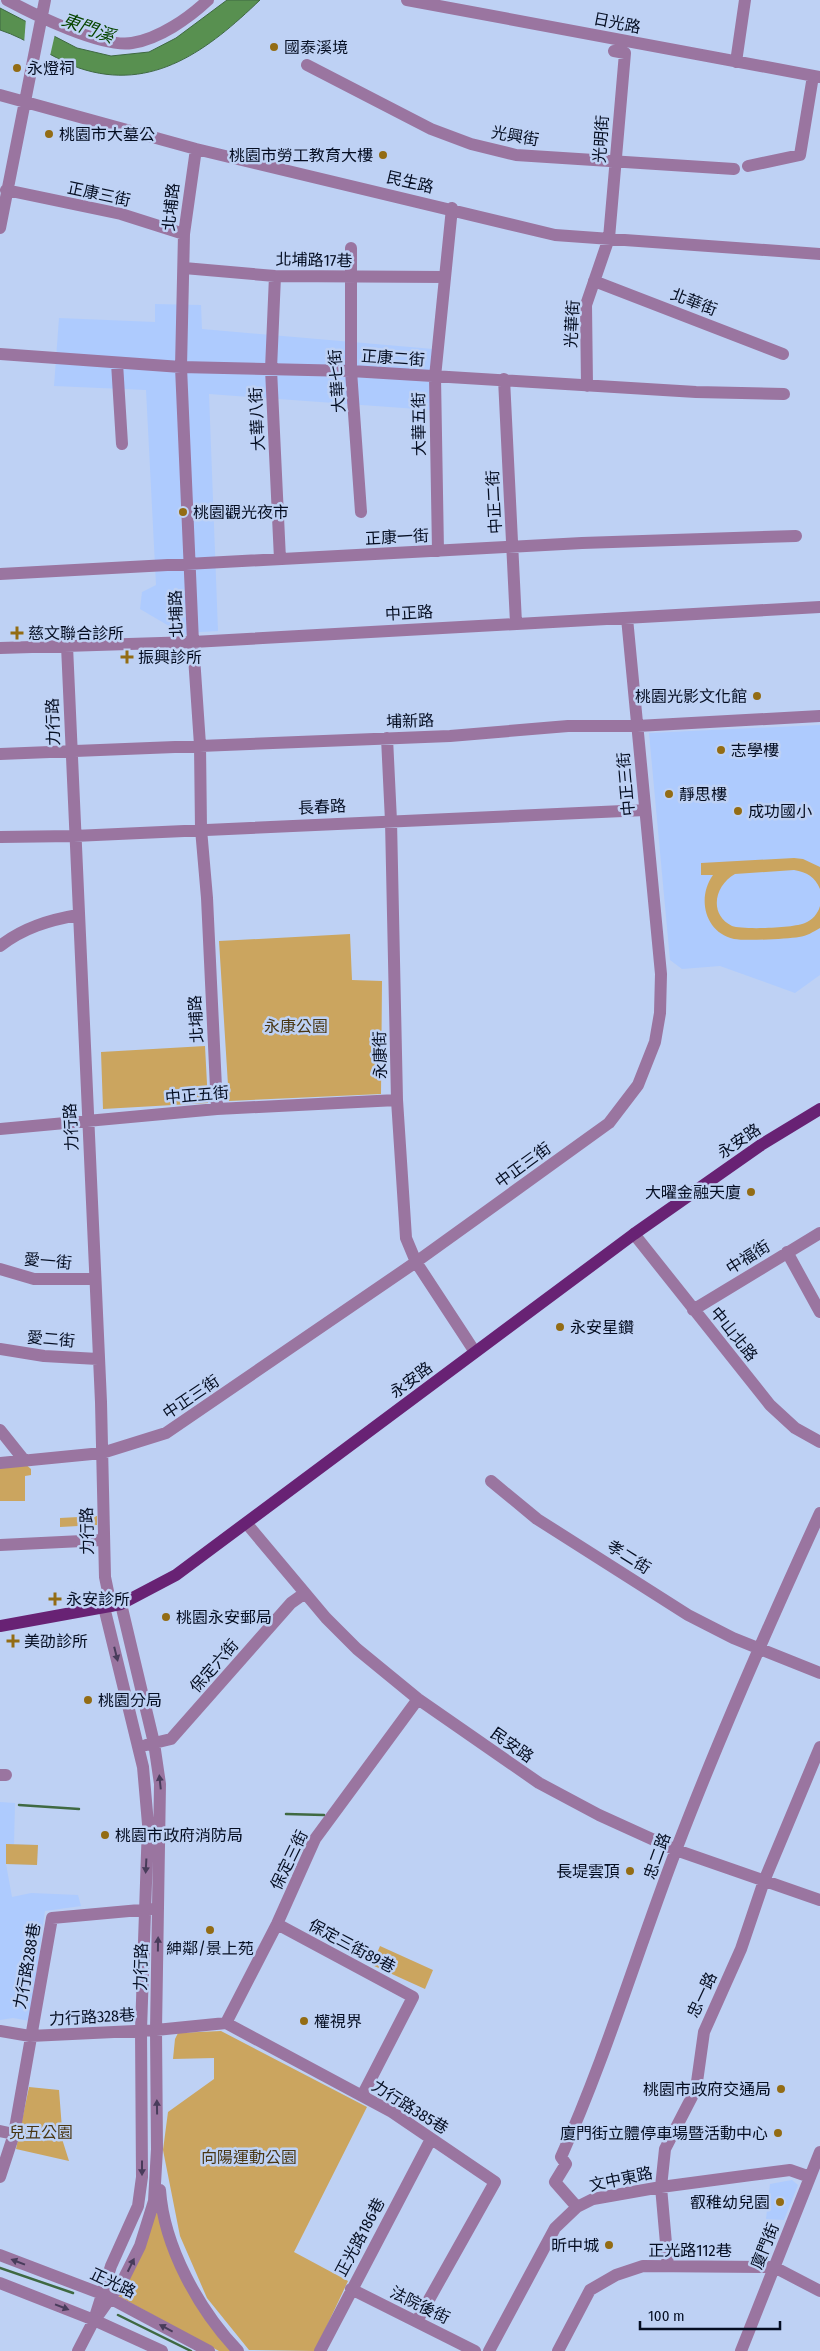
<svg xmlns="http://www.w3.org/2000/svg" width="820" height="2351" viewBox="0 0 820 2351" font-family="'Fira Sans Condensed','Noto Sans TC',sans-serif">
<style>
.built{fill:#aecbfe}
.green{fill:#cba55f}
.water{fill:#589050;stroke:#3f6942}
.pier{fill:#bed1f4}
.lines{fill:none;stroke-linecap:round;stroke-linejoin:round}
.stream{stroke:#3f6942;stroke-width:2.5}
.minor{stroke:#9a75a0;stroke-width:12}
.major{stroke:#682274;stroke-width:12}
.oneway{fill:#483c5b}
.poi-dot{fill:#936c14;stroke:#bed1f4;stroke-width:2}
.labels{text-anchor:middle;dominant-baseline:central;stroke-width:5;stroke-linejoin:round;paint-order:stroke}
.street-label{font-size:16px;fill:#050e22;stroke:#bed1f4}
.poi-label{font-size:16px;fill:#050e22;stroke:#bed1f4;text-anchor:start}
.park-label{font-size:16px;fill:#493714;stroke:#bed1f4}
.water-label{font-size:18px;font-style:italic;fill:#074500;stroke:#bed1f4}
</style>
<rect width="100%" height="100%" fill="#bed1f4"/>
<path class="built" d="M155,304L201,305L202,329L433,349L431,410L209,394L218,631L200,632L186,636L140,609L142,592L156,585L146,390L54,386L59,318L155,322Z
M820,725V975L795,993L720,966L682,969L670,960L649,733Z
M0,1802L15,1803L14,1844L38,1845L37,1865L6,1864L12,1897L31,1893L78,1895L81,1906L45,1911L30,2021L13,2018L0,2020Z
M792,2180L798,2185L784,2220L766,2219L770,2184Z"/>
<path class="green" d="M794,858L803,859L820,867V889C815,877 807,872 794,870L735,874C715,885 708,914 732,926C743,930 794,928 805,923C812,920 818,914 820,906V928C813,932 807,936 799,937C787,939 745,941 734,939C704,932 697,897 713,875H701V863Z
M350,934L352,980L382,981L381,1094L229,1101L219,941Z
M205,1046L208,1103L103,1109L101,1052Z
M24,1463L31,1469V1475L25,1476V1501H0V1466Z
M97,1516V1525L60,1527V1518Z
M6,1844L38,1845L37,1865L6,1864Z
M380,1946L433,1970L425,1989L372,1965Z
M221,2031L367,2107L294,2252L348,2281L315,2351L249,2350L207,2298L180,2236L163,2150L168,2112L214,2079V2058L173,2059L175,2039L178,2033Z
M29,2087L59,2090L63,2142L69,2161L16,2149Z
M158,2201L173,2256L232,2351H219L118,2296Z"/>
<path class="water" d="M227,0H260C209,49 153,93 79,68C52,58 28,39 0,30V8L77,48L111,56L149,52L176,38Z"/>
<path class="pier" d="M26,18L55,34L50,56L24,44Z"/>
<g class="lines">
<path class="stream" d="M19,1805L79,1809
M286,1814L324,1815
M0,2268L73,2293
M118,2315L191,2351"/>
<path class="minor" d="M7,0C35,15 102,48 132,43C159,39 189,18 208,0
M407,0L820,77
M736,62L745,0
M307,65L431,129L471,144L516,155L734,169
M0,95L196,149L555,235L820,254
M196,149L184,234L181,367L193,642L200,745L201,829L207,898L217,1109
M748,166L800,155L813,76
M6,190L121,214L184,234
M0,228L45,0
M351,248V371L361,512
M184,268L275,276L445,277
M275,276L271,369L280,559
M594,281L783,354
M0,354L181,367L351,371L696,392L784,394
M117,363L122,444
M504,379L516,623
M587,386L586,305L609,238L625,53L614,51
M438,551L435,377L452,208
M0,574L582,543L796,536
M67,646L101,1402L105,1577L111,1606
M0,648L193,642L820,607
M387,738L391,821L397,1100L406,1238L416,1262L475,1352
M0,754L450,736L568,726H637L820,716
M0,837L74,836L645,810
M0,946C23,928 49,920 78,915
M0,1129L217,1109L397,1100
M634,1234L770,1405L795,1428L820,1442
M787,1252L820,1312
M0,1269L34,1279H95
M693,1310L820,1233
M0,1349L44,1356L98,1359
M0,1430L24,1460
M0,1463L102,1453L166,1433L416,1262L609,1123L638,1085L655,1042L660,1013L661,974L627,618
M491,1481L537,1519L688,1615L733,1638L820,1673
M247,1524L326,1618L357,1649L418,1699L539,1783L599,1815L676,1850L820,1900
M0,1545L103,1540
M146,1745L171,1739L291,1603L305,1593
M0,1775H6
M277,1924L413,1997L362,2096
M226,2023L277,1924L315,1839L418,1699
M0,2031L30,2036L156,2030L226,2023L392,2112L495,2182L417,2321
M0,2131L14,2134L52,1918L151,1909
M0,2177L14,2134
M160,2190C164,2247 199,2310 238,2351
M577,2207L555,2182L566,2164L561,2157C606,2057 637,1952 676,1850C720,1735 769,1624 820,1513
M0,2255L102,2294L209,2351
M668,2266L661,2187L665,2149L696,2089L704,2032L741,1949L764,1881L820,1747
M0,2283L94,2320L162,2351
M351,2289L475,2351
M99,2314L123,2280L140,2246L154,2201L157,2149L156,2030L160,1784L154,1743L121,1604
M78,2351L94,2320L111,2266L138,2206L142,2177L141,2030L148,1824L143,1767L104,1607
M320,2351L431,2139
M489,2351L555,2228L577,2207L593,2199L661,2187L751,2175L790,2170L810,2177
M558,2351L590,2290L616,2275L643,2266L774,2267L820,2291
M741,2351L820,2152"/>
<path class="major" d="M0,1626L121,1604L176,1575L634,1234L761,1145L820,1109"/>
</g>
<defs><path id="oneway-solid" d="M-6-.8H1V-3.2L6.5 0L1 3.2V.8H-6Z" transform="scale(1.25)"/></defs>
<g class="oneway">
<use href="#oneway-solid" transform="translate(116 1654) rotate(76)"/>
<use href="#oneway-solid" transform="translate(160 1782) rotate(-96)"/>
<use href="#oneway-solid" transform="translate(146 1866) rotate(93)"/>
<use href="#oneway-solid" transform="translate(158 1944) rotate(-89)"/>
<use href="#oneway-solid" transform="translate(157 2107) rotate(-91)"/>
<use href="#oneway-solid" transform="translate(142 2168) rotate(90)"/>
<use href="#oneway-solid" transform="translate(18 2262) rotate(-159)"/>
<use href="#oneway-solid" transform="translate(131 2265) rotate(-64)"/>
<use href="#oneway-solid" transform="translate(62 2307) rotate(21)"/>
<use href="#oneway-solid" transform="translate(166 2328) rotate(-152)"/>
</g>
<g class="poi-dot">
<circle cx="274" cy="47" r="5"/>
<circle cx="17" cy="68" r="5"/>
<circle cx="49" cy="134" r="5"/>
<circle cx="383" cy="155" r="5"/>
<circle cx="183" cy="512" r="5"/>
<path d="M14.5 625.5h5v5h5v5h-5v5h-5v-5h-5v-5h5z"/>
<path d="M124.5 649.5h5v5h5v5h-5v5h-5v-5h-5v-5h5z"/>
<circle cx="757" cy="696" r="5"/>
<circle cx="721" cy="750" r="5"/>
<circle cx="669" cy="794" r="5"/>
<circle cx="738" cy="811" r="5"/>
<circle cx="751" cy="1192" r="5"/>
<circle cx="560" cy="1327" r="5"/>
<path d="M52.5 1591.5h5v5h5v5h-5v5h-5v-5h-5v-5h5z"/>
<circle cx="166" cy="1617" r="5"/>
<path d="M10.5 1633.5h5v5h5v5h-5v5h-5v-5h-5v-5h5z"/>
<circle cx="88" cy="1700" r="5"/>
<circle cx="105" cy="1835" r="5"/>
<circle cx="630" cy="1871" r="5"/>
<circle cx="210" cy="1930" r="5"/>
<circle cx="304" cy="2021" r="5"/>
<circle cx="781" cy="2089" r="5"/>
<circle cx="778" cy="2133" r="5"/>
<circle cx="780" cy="2202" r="5"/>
<circle cx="609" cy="2245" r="5"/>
</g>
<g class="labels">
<g class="street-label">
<text transform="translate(617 23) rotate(11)">日光路</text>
<text transform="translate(515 136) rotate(10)">光興街</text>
<text transform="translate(601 139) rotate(-86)">光明街</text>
<text transform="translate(410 182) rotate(13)">民生路</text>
<text transform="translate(99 194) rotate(12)">正康三街</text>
<text transform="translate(171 207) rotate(-84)">北埔路</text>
<text transform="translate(314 260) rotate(1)">北埔路17巷</text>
<text transform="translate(694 302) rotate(21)">北華街</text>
<text transform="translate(572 324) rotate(-87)">光華街</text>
<text transform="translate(393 358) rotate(4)">正康二街</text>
<text transform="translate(337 381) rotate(-94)">大華七街</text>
<text transform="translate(257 419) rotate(-93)">大華八街</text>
<text transform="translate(419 424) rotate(-91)">大華五街</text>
<text transform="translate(494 502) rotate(-93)">中正二街</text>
<text transform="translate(397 537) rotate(-3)">正康一街</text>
<text transform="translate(409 613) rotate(-3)">中正路</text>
<text transform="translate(176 614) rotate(-92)">北埔路</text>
<text transform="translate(410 721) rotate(-2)">埔新路</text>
<text transform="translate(53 722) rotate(-92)">力行路</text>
<text transform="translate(626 784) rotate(-95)">中正三街</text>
<text transform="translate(322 807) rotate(-3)">長春路</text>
<text transform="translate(196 1019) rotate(-93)">北埔路</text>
<text transform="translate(380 1055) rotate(-91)">永康街</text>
<text transform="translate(197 1095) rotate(-5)">中正五街</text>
<text transform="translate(71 1127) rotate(-93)">力行路</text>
<text transform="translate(739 1141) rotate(-34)">永安路</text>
<text transform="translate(523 1165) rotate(-36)">中正三街</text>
<text transform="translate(748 1257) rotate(-32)">中福街</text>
<text transform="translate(48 1261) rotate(5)">愛一街</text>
<text transform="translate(734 1334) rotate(51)">中山北路</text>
<text transform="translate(51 1339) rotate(5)">愛二街</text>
<text transform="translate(411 1380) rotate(-37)">永安路</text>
<text transform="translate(191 1397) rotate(-34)">中正三街</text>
<text transform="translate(87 1531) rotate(-91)">力行路</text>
<text transform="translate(629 1557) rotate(32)">孝二街</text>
<text transform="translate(214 1666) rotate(-49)">保定六街</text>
<text transform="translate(512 1745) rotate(35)">民安路</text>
<text transform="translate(657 1856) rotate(-70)">忠二路</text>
<text transform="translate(289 1860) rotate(-64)">保定三街</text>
<text transform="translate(352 1946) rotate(28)">保定三街89巷</text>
<text transform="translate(27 1966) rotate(-80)">力行路288巷</text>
<text transform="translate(141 1967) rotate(-89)">力行路</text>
<text transform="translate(702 1995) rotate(-65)">忠一路</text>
<text transform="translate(92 2017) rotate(-3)">力行路328巷</text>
<text transform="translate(410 2107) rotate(32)">力行路385巷</text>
<text transform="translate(621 2179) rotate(-12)">文中東路</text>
<text transform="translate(360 2237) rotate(-62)">正光路186巷</text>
<text transform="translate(765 2246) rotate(-68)">廈門街</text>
<text x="690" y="2250">正光路112巷</text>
<text transform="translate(113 2283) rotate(25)">正光路</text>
<text transform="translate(420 2305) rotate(26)">法院後街</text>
</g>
<g class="poi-label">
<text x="284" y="47">國泰溪境</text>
<text x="27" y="68">永燈祠</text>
<text x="59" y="134">桃園市大墓公</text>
<text x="373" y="155" text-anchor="end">桃園市勞工教育大樓</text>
<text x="193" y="512">桃園觀光夜市</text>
<text x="28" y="633">慈文聯合診所</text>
<text x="138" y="657">振興診所</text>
<text x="747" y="696" text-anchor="end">桃園光影文化館</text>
<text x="731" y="750">志學樓</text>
<text x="679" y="794">靜思樓</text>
<text x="748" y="811">成功國小</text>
<text x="741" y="1192" text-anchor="end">大曜金融天廈</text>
<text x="570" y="1327">永安星鑽</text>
<text x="66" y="1599">永安診所</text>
<text x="176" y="1617">桃園永安郵局</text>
<text x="24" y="1641">美劭診所</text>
<text x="98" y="1700">桃園分局</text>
<text x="115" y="1835">桃園市政府消防局</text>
<text x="620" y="1871" text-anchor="end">長堤雲頂</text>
<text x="210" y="1948" text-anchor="middle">紳鄰/景上苑</text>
<text x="314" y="2021">權視界</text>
<text x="771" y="2089" text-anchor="end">桃園市政府交通局</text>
<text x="768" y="2133" text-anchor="end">廈門街立體停車場暨活動中心</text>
<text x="770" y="2202" text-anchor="end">叡稚幼兒園</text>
<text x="599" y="2245" text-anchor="end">昕中城</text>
</g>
<g class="park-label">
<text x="296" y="1026">永康公園</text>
<text x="41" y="2132">兒五公園</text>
<text x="249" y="2157">向陽運動公園</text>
</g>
<g class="water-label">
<text transform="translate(88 28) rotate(20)">東門溪</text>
</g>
</g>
<path d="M640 2321v8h140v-8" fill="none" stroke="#050e22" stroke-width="2.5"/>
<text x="648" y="2321" font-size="15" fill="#050e22" stroke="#bed1f4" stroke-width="4" paint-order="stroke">100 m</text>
</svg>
